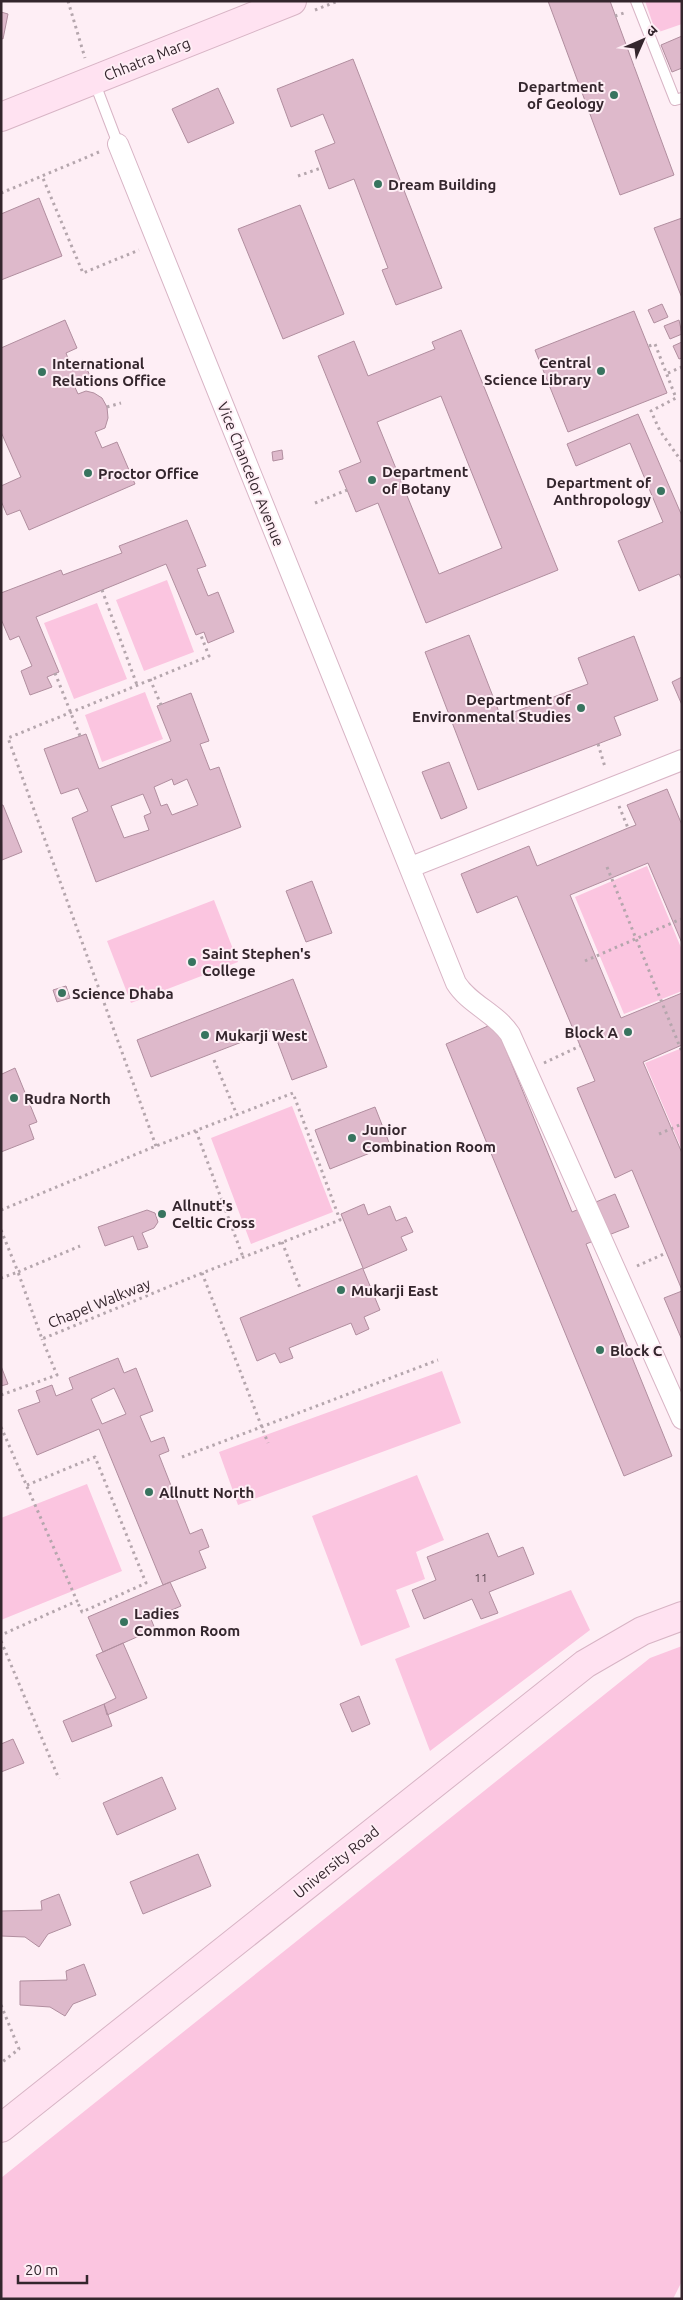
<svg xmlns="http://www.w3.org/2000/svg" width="683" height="2300" viewBox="0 0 683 2300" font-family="Ubuntu,'Noto Sans Devanagari',sans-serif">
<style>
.green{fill:#fbc5e0}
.building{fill:#deb9cb;stroke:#b18e9f;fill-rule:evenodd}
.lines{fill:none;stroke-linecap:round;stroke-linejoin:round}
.lane-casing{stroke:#d8b4c5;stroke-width:12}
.street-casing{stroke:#d8b4c5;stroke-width:22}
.secondary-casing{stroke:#d8b4c5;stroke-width:30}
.path{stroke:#b5a6ad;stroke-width:3;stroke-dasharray:2.5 4;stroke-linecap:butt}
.lane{stroke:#fff;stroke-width:10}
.street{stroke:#fff;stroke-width:20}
.secondary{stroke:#ffe2f1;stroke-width:28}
.poi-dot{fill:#38745f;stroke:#feeef5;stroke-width:2}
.labels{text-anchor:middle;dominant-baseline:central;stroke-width:4;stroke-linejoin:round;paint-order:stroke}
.number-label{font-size:12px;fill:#5e4b54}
.street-label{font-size:15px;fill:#34262d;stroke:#feeef5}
.poi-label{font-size:15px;font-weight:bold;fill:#34262d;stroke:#feeef5;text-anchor:start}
</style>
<rect width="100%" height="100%" fill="#feeef5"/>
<path class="green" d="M645,1H682V24L656,33Z
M167,580L194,652L144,671L116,600Z
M97,603L127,679L74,699L44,623Z
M145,692L163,739L102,762L85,715Z
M647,866L682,950V991L624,1014L575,897Z
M214,900L238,962L131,1003L107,941Z
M682,1048V1150L645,1063Z
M292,1106L333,1212L251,1244L211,1138Z
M442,1371L461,1423L238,1505L219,1452Z
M417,1475L444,1540L416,1552L425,1579L396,1590L410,1627L361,1646L312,1516Z
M87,1484L122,1571L1,1620V1518Z
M571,1590L590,1630L430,1751L395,1659Z
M682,1646V2281L673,2299H1V2178L650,1658Z"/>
<path class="building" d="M548,1H610L674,175L620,195Z
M1,12L8,14L3,39L1,38Z
M682,36V68L672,72L661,45Z
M353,59L442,288L396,305L382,270L388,268L354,179L329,189L315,151L335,143L323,114L291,127L277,89Z
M218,88L234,123L188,143L172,109Z
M39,198L62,256L1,280V214Z
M300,205L344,314L283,339L238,229Z
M682,218V298L654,228Z
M662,304L668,317L654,323L648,310Z
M634,311L667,393L568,432L535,350Z
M65,320L77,348L66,353L71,366L83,360L90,376L73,383L78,394L86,391L94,393L102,398L107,407L108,418L105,428L95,432L102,448L117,442L135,484L29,530L20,510L7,515L1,501V486L21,477L1,432V348Z
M679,320L682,334L670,339L664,326Z
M461,330L558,570L426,623L378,503L356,512L347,490L339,471L361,462L318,356L354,341L368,376L435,349L432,342ZM441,396L502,548L439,574L377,422Z
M682,342V358L679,359L673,346Z
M638,414L682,516V580L679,574L639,591L618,541L663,522L630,443L576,466L567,444Z
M282,450L283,459L273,461L272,452Z
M187,520L206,566L197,569L208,596L218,592L234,632L208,643L204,632L196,635L166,564L36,617L59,672L47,677L52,687L30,695L21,671L32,666L19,636L10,640L1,619V593L61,570L63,575L122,553L119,546Z
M469,635L501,717L588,684L578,658L634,636L658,700L614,717L621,735L478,790L425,652Z
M682,677V705L672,682Z
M191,693L209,741L200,744L210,770L219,767L241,827L96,882L72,818L88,811L78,788L61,794L44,749L86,734L99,769L171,741L157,706ZM172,779L174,785L187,779L198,805L172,815L167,804L161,806L154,787ZM143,794L151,813L144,816L149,830L124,838L111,806Z
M449,762L467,808L441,819L422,772Z
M667,789L682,825V943L648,863L570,895L621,1018L682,993V1045L643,1062L682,1153V1290L632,1170L615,1178L577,1088L595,1081L517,896L477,913L461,874L529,846L537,866L628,828L636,825L627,805Z
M1,805H3L22,852L2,860Z
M312,881L332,933L306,942L286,891Z
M293,979L327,1067L292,1080L273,1030L151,1077L137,1040Z
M66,986L70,998L57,1002L53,990Z
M495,1023L572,1212L615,1194L629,1227L586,1244L672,1456L624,1476L446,1044Z
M15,1068L37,1122L29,1125L34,1139L1,1152V1072L2,1074Z
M375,1107L390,1145L330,1169L315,1130Z
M364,1204L368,1215L390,1206L396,1221L406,1217L413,1232L401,1237L407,1250L363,1269L380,1310L364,1317L369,1329L356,1335L351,1323L289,1348L293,1358L280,1363L275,1353L257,1361L240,1318L363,1268L341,1214Z
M147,1210L155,1213L158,1222L154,1228L142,1233L148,1247L138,1250L133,1236L105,1246L98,1227Z
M682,1291V1340L664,1298Z
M118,1358L124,1373L136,1368L153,1411L140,1416L151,1442L164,1437L169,1451L159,1455L190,1534L202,1529L209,1547L199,1551L206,1568L163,1585L99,1429L37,1455L18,1410L40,1402L36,1391L52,1385L56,1396L73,1389L69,1378ZM114,1388L126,1414L102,1424L91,1399Z
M1,1366L8,1384L1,1386Z
M488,1533L498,1557L523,1547L534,1574L489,1592L498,1613L481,1619L472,1599L424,1619L412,1590L436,1580L427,1557Z
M170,1582L181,1606L151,1619L155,1629L103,1652L88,1617Z
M123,1643L147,1698L107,1715L104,1704L116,1698L96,1655Z
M359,1696L370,1724L352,1732L340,1704Z
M104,1704L112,1726L72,1742L63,1721Z
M13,1739L24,1763L1,1772V1744Z
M162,1777L176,1809L117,1835L103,1803Z
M198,1854L211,1886L143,1914L130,1882Z
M59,1894L71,1925L48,1934L39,1947L25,1937L1,1936V1911L42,1910L41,1901Z
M84,1964L96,1995L73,2004L65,2016L50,2007L20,2005V1981L67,1980L66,1971Z"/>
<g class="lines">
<g class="lane-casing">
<path id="lane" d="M636,1L675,100L682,98
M94,81L118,144"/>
</g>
<g class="street-casing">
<path id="street" d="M118,144L456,983C469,1004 496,1013 510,1034L682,1419
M411,867L682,760"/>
</g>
<g class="secondary-casing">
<path id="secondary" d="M1,117L292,1
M1,2128L585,1664L642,1631L682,1616"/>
</g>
<path class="path" d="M68,1L85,58
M315,10L338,1
M615,16L624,13
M99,152L42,176L83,273L139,250
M298,176L321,168
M1,193L42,176
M649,346L655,344L676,398L651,411L660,431L682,462
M668,373L682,367
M107,407L121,403
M315,503L347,490
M102,590L137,685
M55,673L80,736
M150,679L161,705
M598,744L605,767
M619,806L628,828
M607,867L682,1052
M585,961L681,919
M616,1031L619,1039
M214,1060L237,1115
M544,1063L580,1046
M196,1131L243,1257
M659,1134L682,1124
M156,1146L8,738L209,656L200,633
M1,1210L156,1146L293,1093L340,1220L202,1273L42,1339L18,1272L1,1278
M1,1230L18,1272L80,1246
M282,1242L300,1288
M637,1266L666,1253
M202,1273L268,1443
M1,1395L57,1375L42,1339
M1,1427L77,1601L1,1635
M182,1457L438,1360
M27,1485L95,1457L146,1583L82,1612L77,1601
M1,1641L59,1779
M1,2005L19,2049L1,2063"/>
<use href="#lane" class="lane"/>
<use href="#street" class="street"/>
<use href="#secondary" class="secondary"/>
</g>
<g class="poi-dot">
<circle cx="614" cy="95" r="5"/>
<circle cx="378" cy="184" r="5"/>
<circle cx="601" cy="371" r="5"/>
<circle cx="42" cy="372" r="5"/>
<circle cx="88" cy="473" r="5"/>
<circle cx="372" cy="480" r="5"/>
<circle cx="661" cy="491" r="5"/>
<circle cx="581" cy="708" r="5"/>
<circle cx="192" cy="962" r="5"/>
<circle cx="62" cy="993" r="5"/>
<circle cx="628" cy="1032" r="5"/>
<circle cx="205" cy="1035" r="5"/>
<circle cx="14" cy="1098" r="5"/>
<circle cx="352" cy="1138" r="5"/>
<circle cx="162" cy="1214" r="5"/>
<circle cx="341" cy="1290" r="5"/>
<circle cx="600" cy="1350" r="5"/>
<circle cx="149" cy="1492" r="5"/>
<circle cx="124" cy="1622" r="5"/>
</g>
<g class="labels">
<g class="number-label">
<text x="481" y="1577">11</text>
</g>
<g class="street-label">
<text transform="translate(147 59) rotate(-22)">Chhatra Marg</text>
<text transform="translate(251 474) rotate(68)">Vice Chancelor Avenue</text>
<text transform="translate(99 1303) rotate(-22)">Chapel Walkway</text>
<text transform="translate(336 1862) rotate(-39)">University Road</text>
</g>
<g class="poi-label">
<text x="604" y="86" text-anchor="end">Department<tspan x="604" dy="17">of Geology</tspan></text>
<text x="388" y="184">Dream Building</text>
<text x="591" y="362" text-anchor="end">Central<tspan x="591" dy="17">Science Library</tspan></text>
<text x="52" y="363">International<tspan x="52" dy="17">Relations Office</tspan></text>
<text x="382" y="471">Department<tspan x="382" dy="17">of Botany</tspan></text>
<text x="98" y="473">Proctor Office</text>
<text x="651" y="482" text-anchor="end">Department of<tspan x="651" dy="17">Anthropology</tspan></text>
<text x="571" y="699" text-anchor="end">Department of<tspan x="571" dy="17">Environmental Studies</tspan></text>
<text x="202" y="953">Saint Stephen's<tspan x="202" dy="17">College</tspan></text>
<text x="72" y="993">Science Dhaba</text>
<text x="618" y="1032" text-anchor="end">Block A</text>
<text x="215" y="1035">Mukarji West</text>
<text x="24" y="1098">Rudra North</text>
<text x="362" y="1129">Junior<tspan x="362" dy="17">Combination Room</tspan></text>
<text x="172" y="1205">Allnutt's<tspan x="172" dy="17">Celtic Cross</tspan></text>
<text x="351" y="1290">Mukarji East</text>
<text x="610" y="1350">Block C</text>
<text x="159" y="1492">Allnutt North</text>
<text x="134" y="1613">Ladies<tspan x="134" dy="17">Common Room</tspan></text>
</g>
</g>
<rect width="683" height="2300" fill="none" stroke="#34262d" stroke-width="5"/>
<g transform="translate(643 40) rotate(45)" stroke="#feeef5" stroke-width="4" paint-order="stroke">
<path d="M0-4L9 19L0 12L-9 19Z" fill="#34262d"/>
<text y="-8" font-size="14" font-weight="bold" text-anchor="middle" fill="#34262d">उ</text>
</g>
<path d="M18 2275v8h69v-8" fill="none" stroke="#34262d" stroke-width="2.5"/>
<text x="25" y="2275" font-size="15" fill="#34262d" stroke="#feeef5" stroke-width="4" paint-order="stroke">20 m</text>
</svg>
